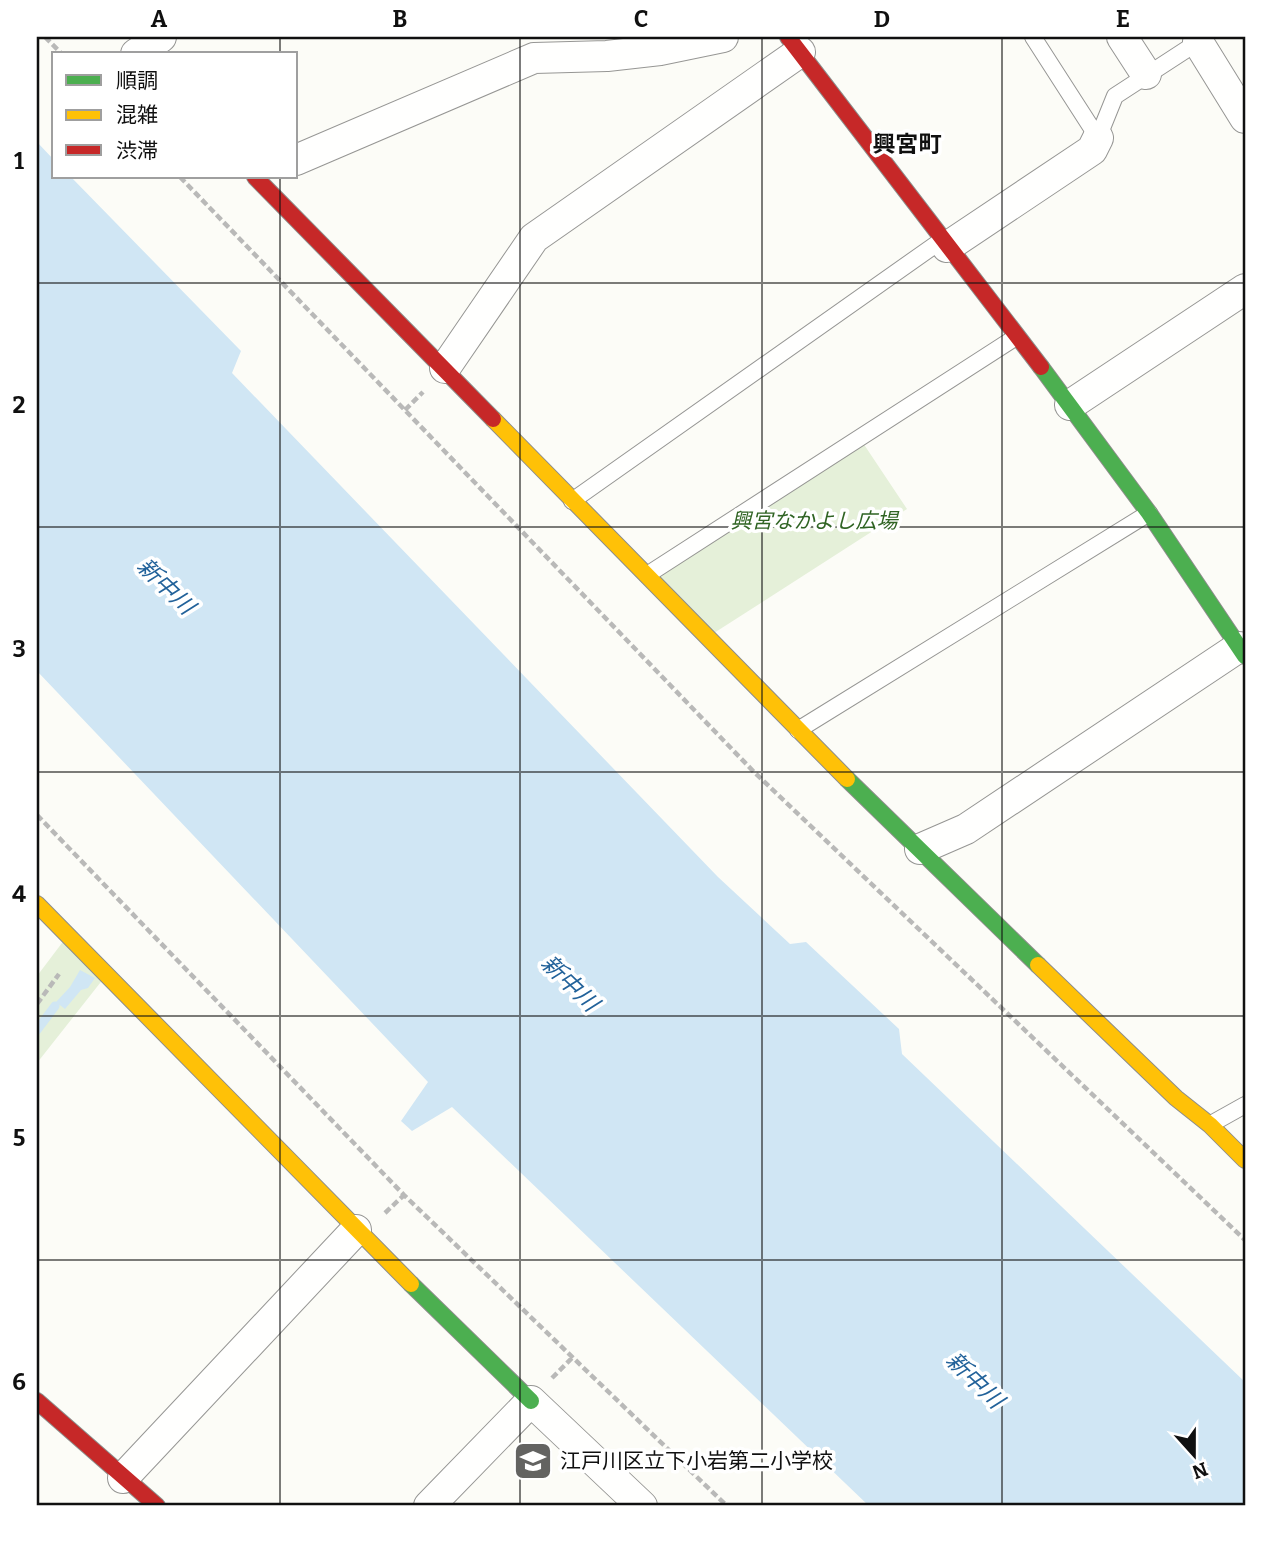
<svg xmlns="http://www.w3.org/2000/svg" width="1282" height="1543" viewBox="0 0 1282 1543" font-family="Bitter,'Noto Sans JP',serif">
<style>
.green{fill:#e5f0d9}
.water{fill:#d0e6f4}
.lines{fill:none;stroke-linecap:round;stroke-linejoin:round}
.stream{stroke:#d0e6f4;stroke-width:9}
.lane-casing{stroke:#969694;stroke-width:18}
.street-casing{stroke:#969694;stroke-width:32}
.fast-casing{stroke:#8d8d8b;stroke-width:18}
.slow-casing{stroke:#8d8d8b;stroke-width:18}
.jam-casing{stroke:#8d8d8b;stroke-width:18}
.path{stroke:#b9b9b8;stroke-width:4.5;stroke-dasharray:7 3.5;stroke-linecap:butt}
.lane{stroke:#fffffe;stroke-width:16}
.street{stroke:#fffffe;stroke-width:30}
.fast{stroke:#4caf50;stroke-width:16}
.slow{stroke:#ffc107;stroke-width:16}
.jam{stroke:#c62828;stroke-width:16}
.grid{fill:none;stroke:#101010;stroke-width:2;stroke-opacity:0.55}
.labels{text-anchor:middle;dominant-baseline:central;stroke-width:7;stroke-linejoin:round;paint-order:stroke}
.park-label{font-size:21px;font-style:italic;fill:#306424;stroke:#fff}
.poi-label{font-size:21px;fill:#101010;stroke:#fff;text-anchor:start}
.neighbourhood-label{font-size:23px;font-weight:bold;fill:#101010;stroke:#fff}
.water-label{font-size:23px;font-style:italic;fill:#22629a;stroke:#fff}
.neatline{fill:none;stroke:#101010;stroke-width:2.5}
.grid-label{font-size:23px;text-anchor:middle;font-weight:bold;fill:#101010}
</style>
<rect width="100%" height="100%" fill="#fcfcf7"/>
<path class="green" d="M863,443L907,509L714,633L657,574Z
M65,939L104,978L37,1063V976Z"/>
<path class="water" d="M37,142L54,160V177H71L241,351L232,373L718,877L790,944L806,942L899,1029L902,1054L1245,1382V1506H869L452,1107L412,1131L401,1121L428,1082L37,671Z
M80,970L95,978L88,988L81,990L65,1009L56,1002L70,987Z"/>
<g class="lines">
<path class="stream" d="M37,1030L55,1006"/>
<g class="lane-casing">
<path id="lane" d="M1033,37L1098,138
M1098,138L1115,96L1201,40
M572,501L942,240
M647,575L1016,337
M798,730L1149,513
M1211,1124L1245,1105"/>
</g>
<g class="street-casing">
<path id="street" d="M1122,37L1146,74
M1198,42L1245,118
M136,54L161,37
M296,160L534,58L607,56L660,50L723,37
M947,247L1092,150L1098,138
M445,368L534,238L800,52
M1070,405L1245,289
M920,849L966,829L1239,647
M123,1478L356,1230
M429,1506L531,1401L642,1506"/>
</g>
<g class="fast-casing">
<path id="fast" d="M1041,367L1149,513L1245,656
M847,779L1038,965
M411,1284L531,1401"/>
</g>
<g class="slow-casing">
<path id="slow" d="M493,419L847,779
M37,904L411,1284
M1038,965L1176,1098L1210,1125L1245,1160"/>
</g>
<g class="jam-casing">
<path id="jam" d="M788,37L1041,367
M255,177L493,419
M37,1401L157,1506"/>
</g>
<path class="path" d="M45,37L62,54
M180,177L754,772L1245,1240
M405,410L423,392
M37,815L404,1195L727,1506
M37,1004L59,974
M385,1213L404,1195
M552,1378L572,1358"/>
<use href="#lane" class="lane"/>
<use href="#street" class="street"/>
<use href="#fast" class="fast"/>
<use href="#slow" class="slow"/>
<use href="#jam" class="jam"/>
</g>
<path class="grid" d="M280,37V54M520,37V1506M762,37V1506M1002,37V1506M280,177V1506M37,283H1245M37,527H1245M37,772H1245M37,1016H1245M37,1260H1245"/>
<defs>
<g id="school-square" transform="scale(2.0125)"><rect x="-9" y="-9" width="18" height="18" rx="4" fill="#636361" stroke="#fff"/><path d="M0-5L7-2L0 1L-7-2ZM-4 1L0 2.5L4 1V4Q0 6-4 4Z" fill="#fff"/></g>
</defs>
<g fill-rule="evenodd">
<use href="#school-square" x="533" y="1461"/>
</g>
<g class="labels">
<g class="park-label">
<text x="814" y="521">興宮なかよし広場</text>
</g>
<g class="poi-label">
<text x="560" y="1461">江戸川区立下小岩第二小学校</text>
</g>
<g class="neighbourhood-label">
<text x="907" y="144">興宮町</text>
</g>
<g class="water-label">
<text transform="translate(166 586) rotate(44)">新中川</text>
<text transform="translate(570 983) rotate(44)">新中川</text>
<text transform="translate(975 1380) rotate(44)">新中川</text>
</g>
</g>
<rect width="1282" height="1543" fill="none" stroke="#ffffff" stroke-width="77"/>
<rect x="52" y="52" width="245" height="126" fill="#ffffff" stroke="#9f9f9f" stroke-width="2"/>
<rect x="66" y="75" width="35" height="10" fill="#4caf50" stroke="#9f9f9f" stroke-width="2"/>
<text x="116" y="88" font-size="21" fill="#101010">順調</text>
<rect x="66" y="110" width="35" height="10" fill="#ffc107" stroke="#9f9f9f" stroke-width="2"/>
<text x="116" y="122" font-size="21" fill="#101010">混雑</text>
<rect x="66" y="145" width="35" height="10" fill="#c62828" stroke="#9f9f9f" stroke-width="2"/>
<text x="116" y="158" font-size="21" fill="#101010">渋滞</text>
<g transform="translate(1194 1455) rotate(159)" stroke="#ffffff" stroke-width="5" paint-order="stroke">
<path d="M0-5L12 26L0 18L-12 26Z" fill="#101010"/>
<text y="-10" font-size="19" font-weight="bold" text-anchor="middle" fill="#101010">N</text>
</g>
<rect x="38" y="38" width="1206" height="1466" class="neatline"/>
<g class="grid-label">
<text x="159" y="27">A</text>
<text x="400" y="27">B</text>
<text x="641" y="27">C</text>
<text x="882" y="27">D</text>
<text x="1123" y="27">E</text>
<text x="19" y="169">1</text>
<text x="19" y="413">2</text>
<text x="19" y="657">3</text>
<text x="19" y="902">4</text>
<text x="19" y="1146">5</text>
<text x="19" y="1390">6</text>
</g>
</svg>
